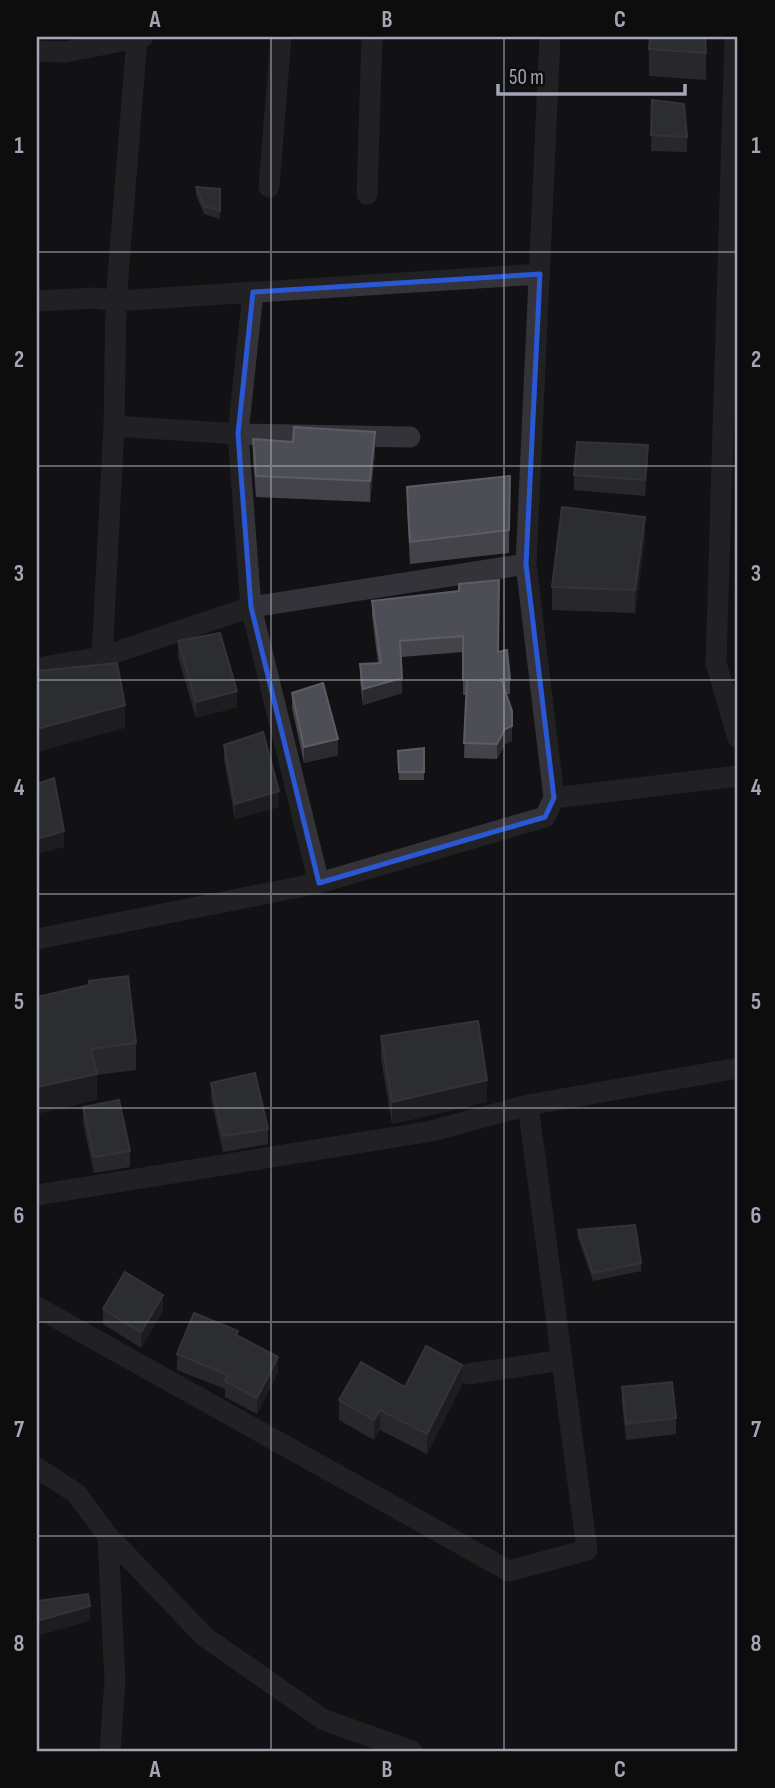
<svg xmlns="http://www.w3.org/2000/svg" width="775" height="1788" viewBox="0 0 775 1788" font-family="'Sofia Sans Condensed',sans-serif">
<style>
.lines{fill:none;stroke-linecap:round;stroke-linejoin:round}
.street{stroke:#333339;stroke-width:21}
.wall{fill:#434349}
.shaded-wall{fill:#2b2b2f}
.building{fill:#4d4e55;stroke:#5b5c64;stroke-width:2}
.marked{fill:none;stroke:#2a57d4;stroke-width:5;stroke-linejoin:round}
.grid{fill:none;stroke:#a2a6b5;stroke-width:2;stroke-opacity:0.55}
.neatline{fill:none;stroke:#a2a6b5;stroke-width:2.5}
.grid-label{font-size:23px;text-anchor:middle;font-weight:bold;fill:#a2a6b5}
</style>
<rect width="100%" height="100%" fill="#121214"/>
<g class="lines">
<path class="street" d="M550,37L526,564L554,798
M735,37L716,663L738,738
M137,38L116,301L540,274
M37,51L65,52L143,37
M269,187L281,37
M367,194L372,37
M253,292L238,434L410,437
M37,301L95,298L116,301L114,426L102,657
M114,426L238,434L251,607L319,883
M37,668L102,657L251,607L526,564
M37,939L319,883L545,817L554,798L738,776
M37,1195L432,1131L528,1105L738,1068
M37,1307L509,1571L587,1550L528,1105
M468,1374L562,1360
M37,1468L76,1493L108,1536L115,1681L110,1751
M108,1536L205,1637L324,1720L412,1751"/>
</g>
<path class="wall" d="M649,49L706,53V80L649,76Z
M652,100L687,137V152L651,151Z
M196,187L220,189V219L204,214L196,195Z
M253,439L375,453L370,502L256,497L253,460Z
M648,461L645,496L574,490V475Z
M510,476L509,553L410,564L407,510V487Z
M645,540L635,613L552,610V587Z
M459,584L499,652L510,679V694H506L512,741L505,744L497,759L464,758L466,695H463V652L401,657L402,693L363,705L360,680V664L378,663L372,616V601L459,591Z
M178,641L237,707L196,718L178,657Z
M292,693L338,755L304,763L292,708Z
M224,745L279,807L235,819L224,760Z
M424,748V780H399L398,759Z
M37,997L136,1043V1070L97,1075V1100Z
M381,1036L487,1102L392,1124L381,1059Z
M211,1083L268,1129V1144L223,1152L211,1099Z
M83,1107L130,1151V1167L94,1173L83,1123Z
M578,1230L641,1263V1271L593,1281L578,1238Z
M103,1309L163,1311L141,1348L103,1324Z
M238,1336L278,1372L257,1414L225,1397V1389L177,1370V1354Z
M462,1385L427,1454L380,1430L374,1440L339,1420V1400L405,1387Z
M622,1387L676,1418V1434L626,1440L622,1403Z"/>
<path class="shaded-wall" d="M375,432V453L370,502V481Z
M648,445V461L645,496V480Z
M645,517V540L635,613V590Z
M402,678V693L363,705V689Z
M237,691V707L196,718V702Z
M125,705V728L37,752V729Z
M512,726V741L505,744L497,759V744L505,729Z
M338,739V755L304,763V747Z
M279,791V807L235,819V804Z
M64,831V847L37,854V839Z
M97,1074V1100L37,1114V1087Z
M487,1080V1102L392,1124V1102Z
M163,1295V1311L141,1348V1332Z
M278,1357V1372L257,1414V1398Z
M462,1365V1385L427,1454V1434Z
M380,1410V1430L374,1440V1420Z
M90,1606V1621L37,1636V1621Z"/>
<path class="building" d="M650,37H705L706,53L649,49Z
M652,100L684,104L687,137L651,135Z
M196,187L220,189V211L204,206Z
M294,427L375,432L370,481L256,476L253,439L293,442Z
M577,442L648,445L645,480L574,475Z
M510,476L509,530L410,542L407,487Z
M562,507L645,517L635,590L552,587Z
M499,580L498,652L507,650L510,679H501L512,711V726L505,729L497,744L464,743L467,680H463V636L400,641L402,678L363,689L360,664L381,663L372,601L459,591V584Z
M220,633L237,691L196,702L178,641Z
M117,663L125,705L37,729V671Z
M323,683L338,739L304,747L292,693Z
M263,732L279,791L235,804L224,745Z
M424,748V772H399L398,751Z
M54,778L64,831L37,839V784Z
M128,976L136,1043L91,1049L97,1074L37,1087V997L89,985V981Z
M478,1021L487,1080L392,1102L381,1036Z
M255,1073L268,1129L223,1136L211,1083Z
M119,1100L130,1151L94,1157L83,1107Z
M635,1225L641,1263L593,1273L578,1230Z
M125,1272L163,1295L141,1332L103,1309Z
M194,1313L238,1331L236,1335L278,1357L257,1398L225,1381L228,1375L177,1354Z
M426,1346L462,1365L427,1434L380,1410L374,1420L339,1400L361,1362L405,1387Z
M672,1382L676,1418L626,1424L622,1387Z
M88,1594L90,1606L37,1621V1601Z"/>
<path d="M0 0H775V1788H0ZM540,274L526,564L554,798L545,817L319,883L251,607L238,434L253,292Z" fill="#121214" fill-opacity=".55" fill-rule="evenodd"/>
<path class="marked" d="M540,274L526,564L554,798L545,817L319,883L251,607L238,434L253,292Z"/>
<path class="grid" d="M271,37V1751M504,37V1751M37,252H738M37,466H738M37,680H738M37,894H738M37,1108H738M37,1322H738M37,1536H738"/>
<rect width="775" height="1788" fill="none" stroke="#0d0d0e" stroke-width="77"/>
<path d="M498 84v10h187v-10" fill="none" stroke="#a2a6b5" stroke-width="3.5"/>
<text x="509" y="84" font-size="21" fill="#a2a6b5" stroke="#0d0d0e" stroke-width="5" paint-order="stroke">50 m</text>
<rect x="38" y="38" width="698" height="1712" class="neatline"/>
<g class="grid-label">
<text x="155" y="27">A</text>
<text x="387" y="27">B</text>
<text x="620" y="27">C</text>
<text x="19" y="153">1</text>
<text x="756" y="153">1</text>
<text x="19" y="367">2</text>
<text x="756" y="367">2</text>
<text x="19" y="581">3</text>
<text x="756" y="581">3</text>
<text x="19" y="795">4</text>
<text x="756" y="795">4</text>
<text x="19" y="1009">5</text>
<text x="756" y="1009">5</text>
<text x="19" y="1223">6</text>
<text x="756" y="1223">6</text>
<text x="19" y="1437">7</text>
<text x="756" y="1437">7</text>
<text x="19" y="1651">8</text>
<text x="756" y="1651">8</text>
<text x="155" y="1777">A</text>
<text x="387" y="1777">B</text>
<text x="620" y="1777">C</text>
</g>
</svg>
